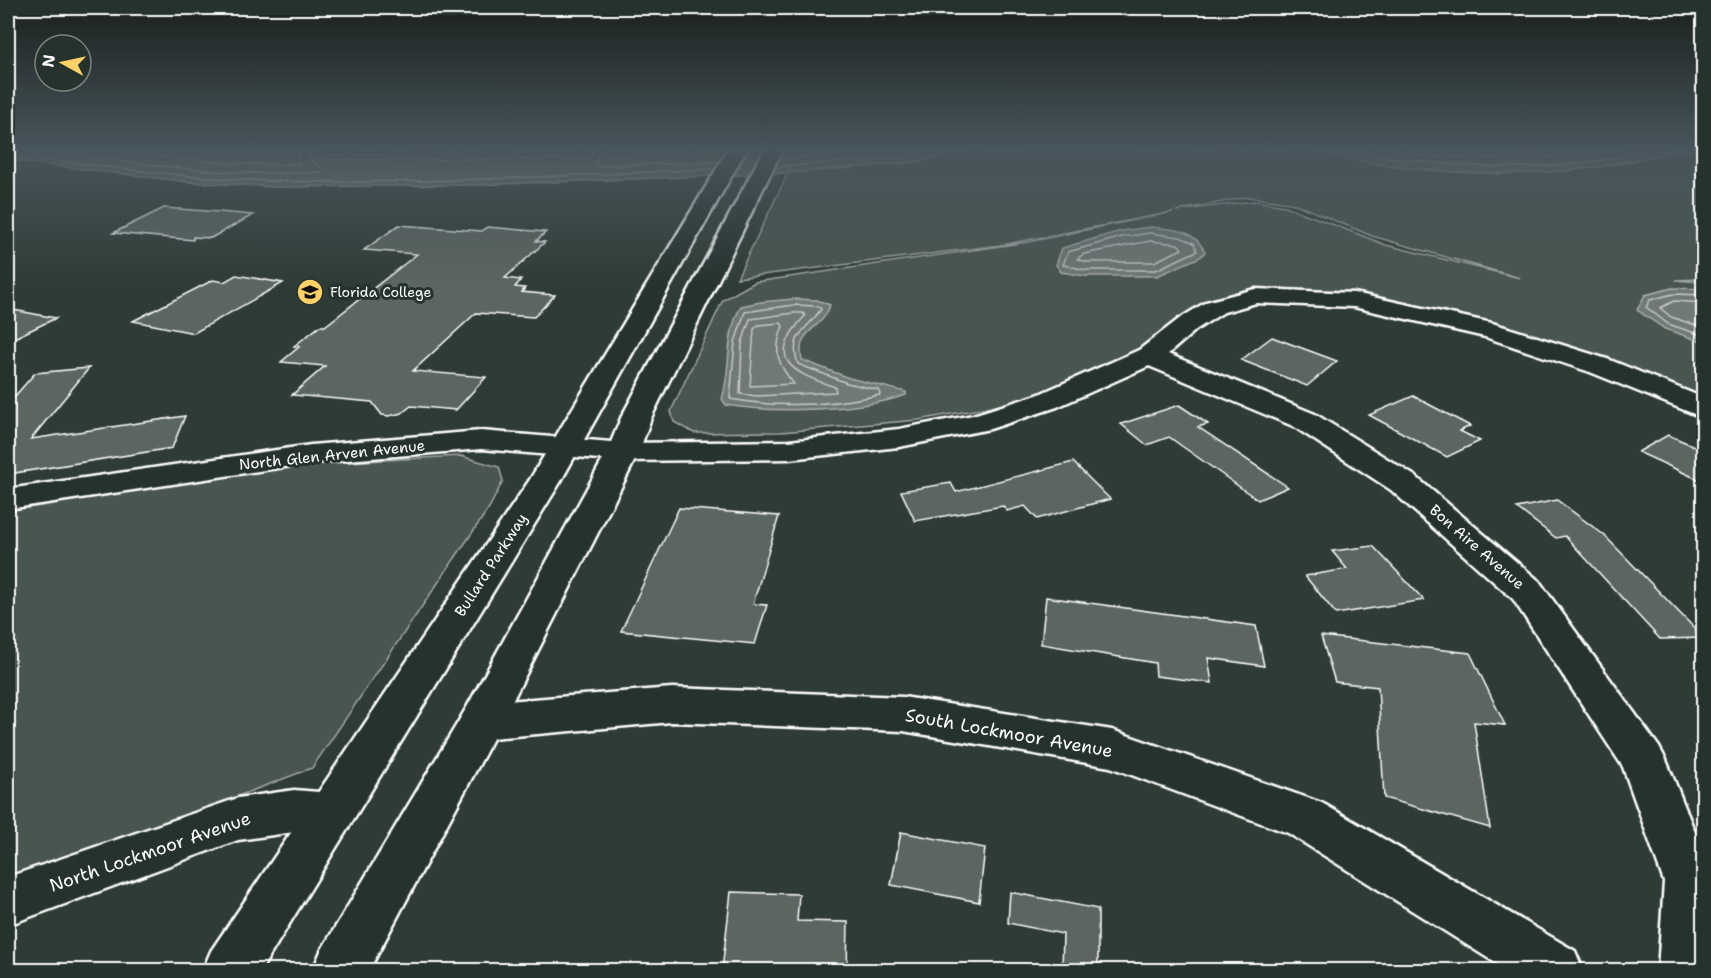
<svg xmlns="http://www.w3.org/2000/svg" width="1711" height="978" viewBox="0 0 1711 978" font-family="'Shantell Sans',sans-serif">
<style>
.green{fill:#4a544f;stroke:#a4aaa7;stroke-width:1.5;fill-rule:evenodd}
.water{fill:#707975;stroke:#a9afac;stroke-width:1.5}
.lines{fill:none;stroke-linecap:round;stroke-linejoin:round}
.shore{stroke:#c6c9c8;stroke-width:1.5}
.building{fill:#5b6661;stroke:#fff;stroke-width:1.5}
.minor-casing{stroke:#fff;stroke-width:5}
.major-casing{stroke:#fff;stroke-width:5}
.minor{fill:#26332d;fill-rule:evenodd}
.major{fill:#26332d;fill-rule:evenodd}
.labels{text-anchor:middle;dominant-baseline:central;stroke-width:6;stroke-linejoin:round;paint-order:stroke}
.far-poi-label{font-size:14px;fill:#fff;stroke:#26332d;text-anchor:start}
.street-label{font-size:15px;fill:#fff;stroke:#26332d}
.near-street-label{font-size:18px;fill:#fff;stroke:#26332d}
</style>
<rect width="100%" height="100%" fill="#2f3b35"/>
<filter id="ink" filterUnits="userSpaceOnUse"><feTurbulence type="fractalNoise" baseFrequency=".0167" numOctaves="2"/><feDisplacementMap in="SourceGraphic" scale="12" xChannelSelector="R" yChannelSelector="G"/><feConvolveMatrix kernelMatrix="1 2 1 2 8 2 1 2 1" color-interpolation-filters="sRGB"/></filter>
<g filter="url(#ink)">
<path class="green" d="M320,150H638L588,153L323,154Z
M973,150H1309L1394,166L1502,174L1574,170L1630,162L1659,153L1703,151V279L1675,280L1703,282V404L1583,355L1296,293L1178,321L1136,351L1091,376L1002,405L918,420L781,432L694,433L674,422L671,411L723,300L755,282L1028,242L1173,212L1001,245L737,278L788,173L912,163ZM1248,197L1295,204L1372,236L1520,278L1386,245L1285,206L1254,201L1176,211Z
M461,456L499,467L503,481L489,508L312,768L8,883V510L310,464Z"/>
<path class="water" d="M8,150H320L323,154L588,153L638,150H973L912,162L788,173L475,185L275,187L189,182L8,160Z
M1309,150H1703L1704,151C1658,151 1618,165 1573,170C1485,178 1395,171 1309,150Z
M1151,227C1175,230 1193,228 1205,252L1200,257L1157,276H1085L1061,272L1056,265L1062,248L1121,231Z
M1672,288L1703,289V342L1665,329L1637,310L1645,295Z
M794,299L817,300L830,305C823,331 795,328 802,360L849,378L906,392V395C860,411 774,413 726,405L722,399C732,368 724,336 741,306L761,302Z"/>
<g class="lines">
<path class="shore" d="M33,150C129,162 224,178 321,172L322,168L312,161L308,150
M108,150C172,158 235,167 299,164V150
M316,150L318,157L324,160L585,159L591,156L592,150
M599,150L595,163L597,166L719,162
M608,150L611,157L725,152
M1340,150C1444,167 1546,178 1649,150
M1381,150C1462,163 1542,159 1623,150
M1459,150H1538
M8,155C97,165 185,179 275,181C421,185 569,175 715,169
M779,159L904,150
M775,167L911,157L942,150
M1150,233L1180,237L1194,243L1197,251L1156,270H1086L1063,265L1068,252L1122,237Z
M1150,241L1178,244L1182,249L1154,262H1087L1077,259L1084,254Z
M1704,295L1673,294L1650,300L1646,307L1668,324L1704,336
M1704,303L1674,301L1660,308L1671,317L1704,328
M794,305L817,306L821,309C807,331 788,334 798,364L847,383L879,390L880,395C832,405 778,408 730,399L735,342L745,312Z
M794,313H803L805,316C765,359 790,372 835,387L836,392L757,396L740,394L742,343L750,319Z
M781,323L783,326C773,351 777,364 794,384L750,386L754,329L758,325Z"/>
</g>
<path class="building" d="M164,208L220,212L253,215L211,238L193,237V240L113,233Z
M399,225L482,231L487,227L546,232L536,241L545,242L505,278L521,280L515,287L525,288L522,292L555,295L534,317L476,313L413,371L486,377L456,410L411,406L402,413L389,416L382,415L372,402L292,395L325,366L281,362L299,347L294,346L320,326H325L417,254L364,250Z
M236,275L283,283L194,333L133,321L213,280L224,282Z
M8,309L56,318L8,341Z
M1272,337L1337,361L1307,386L1241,360Z
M89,368L31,439L185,416L172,448L8,474V404L35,373Z
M1413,396L1470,426L1460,431L1480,441L1447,457L1369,415Z
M1179,405L1208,424L1198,427L1288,487L1258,500L1169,437L1147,445L1121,424Z
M1668,435L1704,450V482L1638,452Z
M1073,462L1110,499L1037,519L1025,506L1007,511L1003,506L915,521L901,491L951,483L956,492Z
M1557,500L1604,535L1704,638L1660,639L1565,536L1556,538L1517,508Z
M679,508L779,516L753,604L767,605L755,644L621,631Z
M1373,546L1424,600L1336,614L1305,576L1347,569L1332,551Z
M1046,597L1256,626L1264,666L1208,658L1212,683L1156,676L1155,663L1041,644Z
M1321,636L1470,653L1505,725L1474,722L1490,828L1384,798L1378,687L1335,682Z
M901,832L985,848L979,902L891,885Z
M731,892L799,894L797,921L848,922L847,970H722Z
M1010,892L1098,909V970H1062L1063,934L1008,923Z"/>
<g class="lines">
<g class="minor-casing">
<path id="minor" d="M1255,289L1354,293L1492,323L1610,360L1704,398V418L1590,372L1485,337L1354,307L1256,303L1224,312L1197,329L1168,354L1315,414L1415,476L1539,581L1659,747L1666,760L1704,855V970H1658L1664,882L1623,767L1513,599L1391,490L1293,426L1149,366L1057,407L990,429L899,447L789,459L623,461L481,449L311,463L8,509V489L311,445L481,431L623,443L789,441L899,429L973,415L1037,395L1139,350L1179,319L1206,302Z
M672,688L903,697L1112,730L1322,803L1575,951L1583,970H1507L1288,833L1110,767L903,731L672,722L481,739L466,733L459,721L466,709L481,703Z
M294,790L331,793L348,799L355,814L348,829L331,835L294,832L238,840L8,925V877L238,798Z"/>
</g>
<g class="major-casing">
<path id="major" d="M728,150H746L561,481L261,970H203L211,951L529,481Z
M764,150H782L651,418L639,452L496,733L369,970H313L321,951L466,709L607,452L621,418Z"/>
</g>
<use href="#minor" class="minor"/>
<use href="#major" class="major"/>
</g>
</g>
<linearGradient id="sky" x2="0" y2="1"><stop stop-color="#1a201d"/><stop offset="0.52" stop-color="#47555c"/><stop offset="1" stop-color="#47555c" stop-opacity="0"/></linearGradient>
<rect width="1711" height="287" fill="url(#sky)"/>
<defs>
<g id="university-disc" transform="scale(1.35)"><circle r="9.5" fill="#ffd166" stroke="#26332d"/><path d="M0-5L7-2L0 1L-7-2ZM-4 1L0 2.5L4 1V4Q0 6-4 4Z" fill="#111"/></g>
</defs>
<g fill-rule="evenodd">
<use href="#university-disc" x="310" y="292"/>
</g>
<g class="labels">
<g class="far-poi-label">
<text x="330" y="292">Florida College</text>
</g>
<g class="street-label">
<text transform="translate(332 455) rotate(-6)">North Glen Arven Avenue</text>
<text transform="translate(1477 547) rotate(41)">Bon Aire Avenue</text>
<text transform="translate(491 565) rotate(-57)">Bullard Parkway</text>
</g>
<g class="near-street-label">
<text transform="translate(1009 733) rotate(10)">South Lockmoor Avenue</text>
<text transform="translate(150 852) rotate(-19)">North Lockmoor Avenue</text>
</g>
</g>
<rect width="1711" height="978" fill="none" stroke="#26332d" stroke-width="30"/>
<rect x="15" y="15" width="1681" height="948" fill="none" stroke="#fff" stroke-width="2" filter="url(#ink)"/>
<g transform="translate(63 63) rotate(278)"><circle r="28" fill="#26332d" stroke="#7d8581" stroke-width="1.5"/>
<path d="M0-4.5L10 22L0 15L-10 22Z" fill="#ffd166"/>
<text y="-9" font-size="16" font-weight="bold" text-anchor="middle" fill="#ffffff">N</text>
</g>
</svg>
